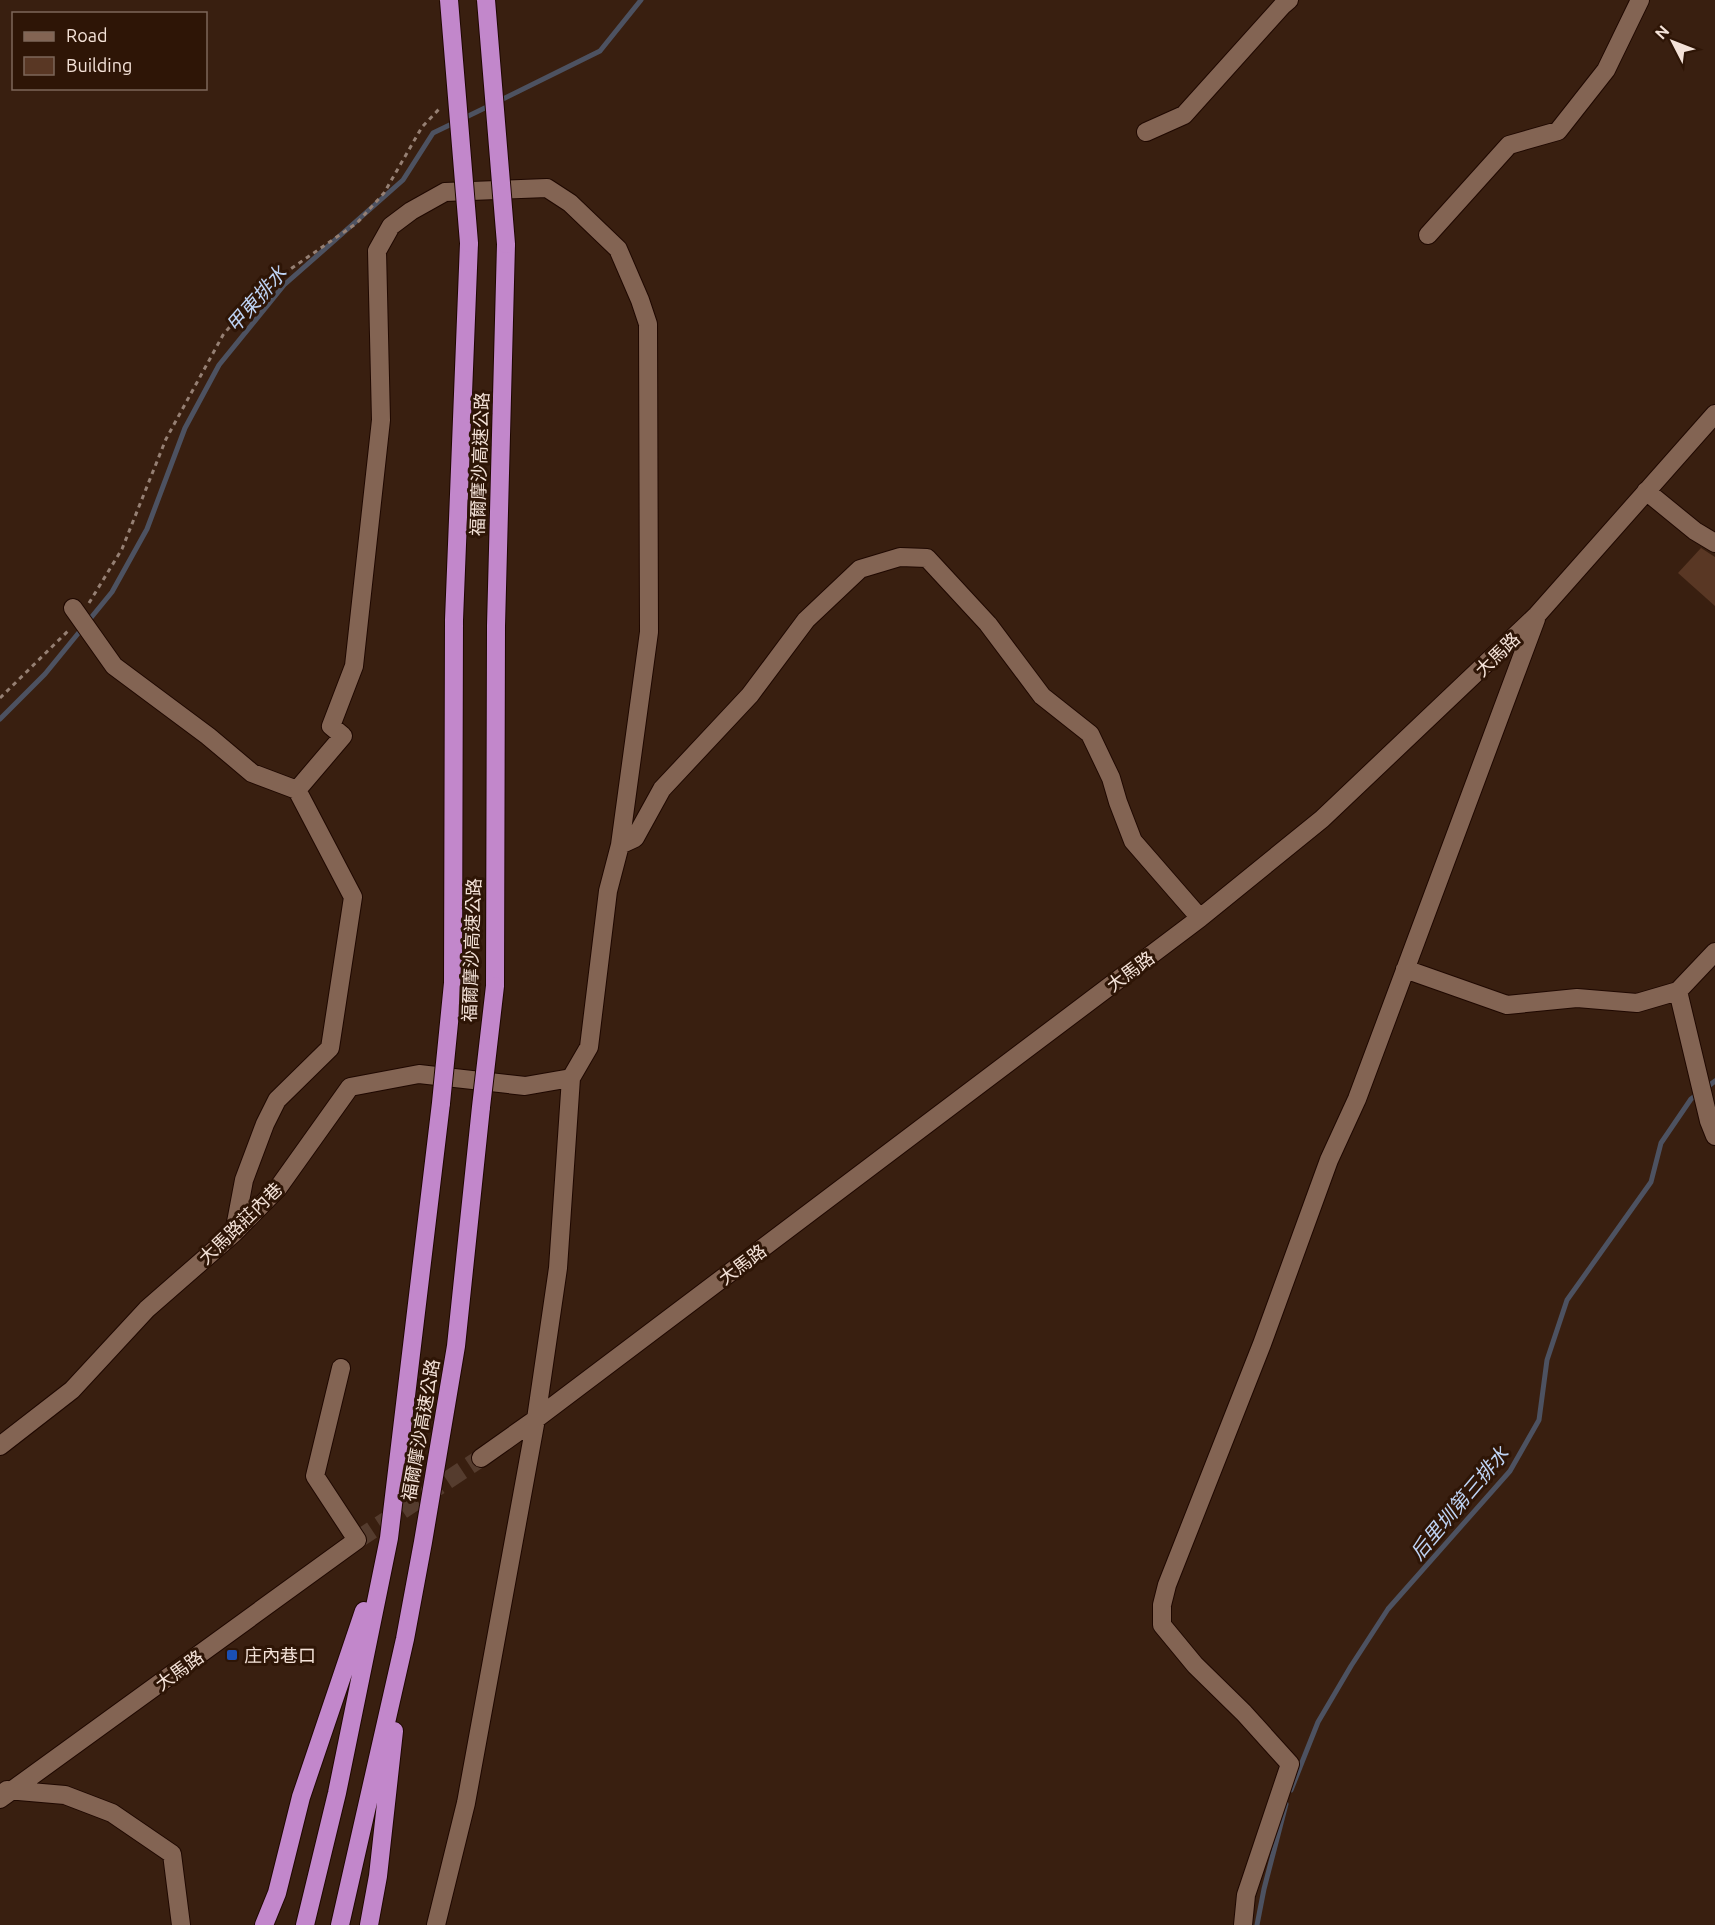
<svg xmlns="http://www.w3.org/2000/svg" width="1715" height="1925" viewBox="0 0 1715 1925" font-family="Ubuntu,'Noto Sans TC',sans-serif">
<style>
.lines{fill:none;stroke-linecap:round;stroke-linejoin:round}
.stream{stroke:#4d5261;stroke-width:5}
.building{fill:#593724}
.minor-tunnel{stroke:#553c2e;stroke-width:18;stroke-dasharray:18 9;stroke-linecap:butt}
.minor-casing{stroke:#1f0800;stroke-width:20}
.highway-casing{stroke:#1f0800;stroke-width:20}
.path{stroke:#968074;stroke-width:3;stroke-dasharray:4.5 4.5;stroke-linecap:butt}
.minor{stroke:#836453;stroke-width:18}
.highway{stroke:#c287cb;stroke-width:18}
.highway-bridge-casing{stroke:#1f0800;stroke-width:20;stroke-linecap:butt}
.highway-bridge{stroke:#c287cb;stroke-width:18}
.transit-dot{fill:#1a4fb4;stroke:#2e1506;stroke-width:2}
.labels{text-anchor:middle;dominant-baseline:central;stroke-width:6;stroke-linejoin:round;paint-order:stroke}
.street-label{font-size:18px;fill:#f4e2d8;stroke:#2e1506}
.poi-label{font-size:18px;fill:#f4e2d8;stroke:#2e1506;text-anchor:start}
.water-label{font-size:20px;font-style:italic;fill:#bed3f4;stroke:#2e1506}
</style>
<rect width="100%" height="100%" fill="#391f10"/>
<g class="lines">
<path class="stream" d="M499,101L600,51L641,0
M0,719L45,674L112,592L147,529L185,428L219,365L284,285L403,180L433,133L491,105
M1291,1790L1318,1722L1351,1666L1388,1609L1510,1471L1539,1420L1547,1360L1567,1300L1651,1182L1661,1143L1691,1099L1715,1081
M1257,1925L1264,1889L1286,1804"/>
</g>
<path class="building" d="M1701,548L1715,557V606L1678,573Z"/>
<g class="lines">
<path class="minor-tunnel" d="M357,1540L481,1458"/>
<g class="minor-casing">
<path id="minor" d="M1146,132L1184,115L1282,6L1289,0
M1428,235L1509,145L1558,131L1606,70L1640,0
M1646,491L1695,531L1715,543
M73,608L114,666L208,736L252,773L297,790
M620,845L635,838L662,789L750,695L806,620L860,569L900,557L927,558L988,624L1042,696L1090,734L1111,778L1118,802L1133,841L1200,918
M1405,969L1507,1005L1577,998L1637,1003L1678,991L1715,952
M1678,991L1709,1121L1715,1136
M234,1233L244,1180L265,1124L277,1100L330,1048L353,897L297,790L343,736L331,726L354,666L381,420L377,251L391,226L411,211L445,192L547,188L570,203L618,249L640,300L648,324L649,632L620,845L608,891L589,1047L571,1078L558,1268L536,1419L466,1803L436,1925
M0,1446L72,1390L147,1309L234,1233L278,1188L350,1087L419,1074L525,1086L571,1078
M481,1458L536,1419L1200,918L1322,819L1537,615L1715,414
M7,1790L65,1795L112,1813L172,1854L181,1925
M0,1799L357,1540L315,1476L341,1368
M1243,1925L1246,1895L1290,1764L1244,1713L1195,1665L1162,1625V1605L1167,1585L1262,1344L1329,1160L1357,1099L1536,619"/>
</g>
<g class="highway-casing">
<path id="highway" d="M453,983L454,620L469,243
M495,986L496,626L506,244
M264,1925L277,1893L301,1797L364,1611
M305,1925L337,1793L389,1538L441,1103
M340,1925L405,1639L423,1542L456,1346L481,1107
M369,1925L378,1876L394,1731"/>
</g>
<path class="path" d="M89,603L122,549L166,439L223,335L247,306L279,277L357,223L384,193L422,127L441,107
M0,698L69,630"/>
<use href="#minor" class="minor"/>
<use href="#highway" class="highway"/>
<g class="highway-bridge-casing">
<path id="highway-bridge" d="M449,0L469,243
M486,0L506,244
M441,1103L453,983
M481,1107L495,986"/>
</g>
<use href="#highway-bridge" class="highway-bridge"/>
</g>
<rect class="transit-dot" x="226" y="1649" width="12" height="12" rx="3"/>
<g class="labels">
<g class="street-label">
<text transform="translate(479 464) rotate(-88)">福爾摩沙高速公路</text>
<text transform="translate(1497 654) rotate(-44)">大馬路</text>
<text transform="translate(471 950) rotate(-88)">福爾摩沙高速公路</text>
<text transform="translate(1130 971) rotate(-37)">大馬路</text>
<text transform="translate(240 1223) rotate(-44)">大馬路莊內巷</text>
<text transform="translate(742 1264) rotate(-37)">大馬路</text>
<text transform="translate(420 1430) rotate(-80)">福爾摩沙高速公路</text>
<text transform="translate(179 1670) rotate(-36)">大馬路</text>
</g>
<g class="poi-label">
<text x="244" y="1655">庄內巷口</text>
</g>
<g class="water-label">
<text transform="translate(256 299) rotate(-49)">甲東排水</text>
<text transform="translate(1459 1503) rotate(-50)">后里圳第三排水</text>
</g>
</g>
<rect x="12" y="12" width="195" height="78" fill="#2e1506" stroke="#7d675a" stroke-width="1.5"/>
<rect x="24" y="32" width="30" height="9" fill="#836453" stroke="#7d675a" stroke-width="1.5"/>
<text x="66" y="42" font-size="18" fill="#f4e2d8">Road</text>
<rect x="24" y="57" width="30" height="18" fill="#593724" stroke="#7d675a" stroke-width="1.5"/>
<text x="66" y="72" font-size="18" fill="#f4e2d8">Building</text>
<g transform="translate(1673 42) rotate(312)" stroke="#2e1506" stroke-width="4.5" paint-order="stroke">
<path d="M0-4.5L10 22L0 15L-10 22Z" fill="#f4e2d8"/>
<text y="-9" font-size="16" font-weight="bold" text-anchor="middle" fill="#f4e2d8">N</text>
</g>
</svg>
